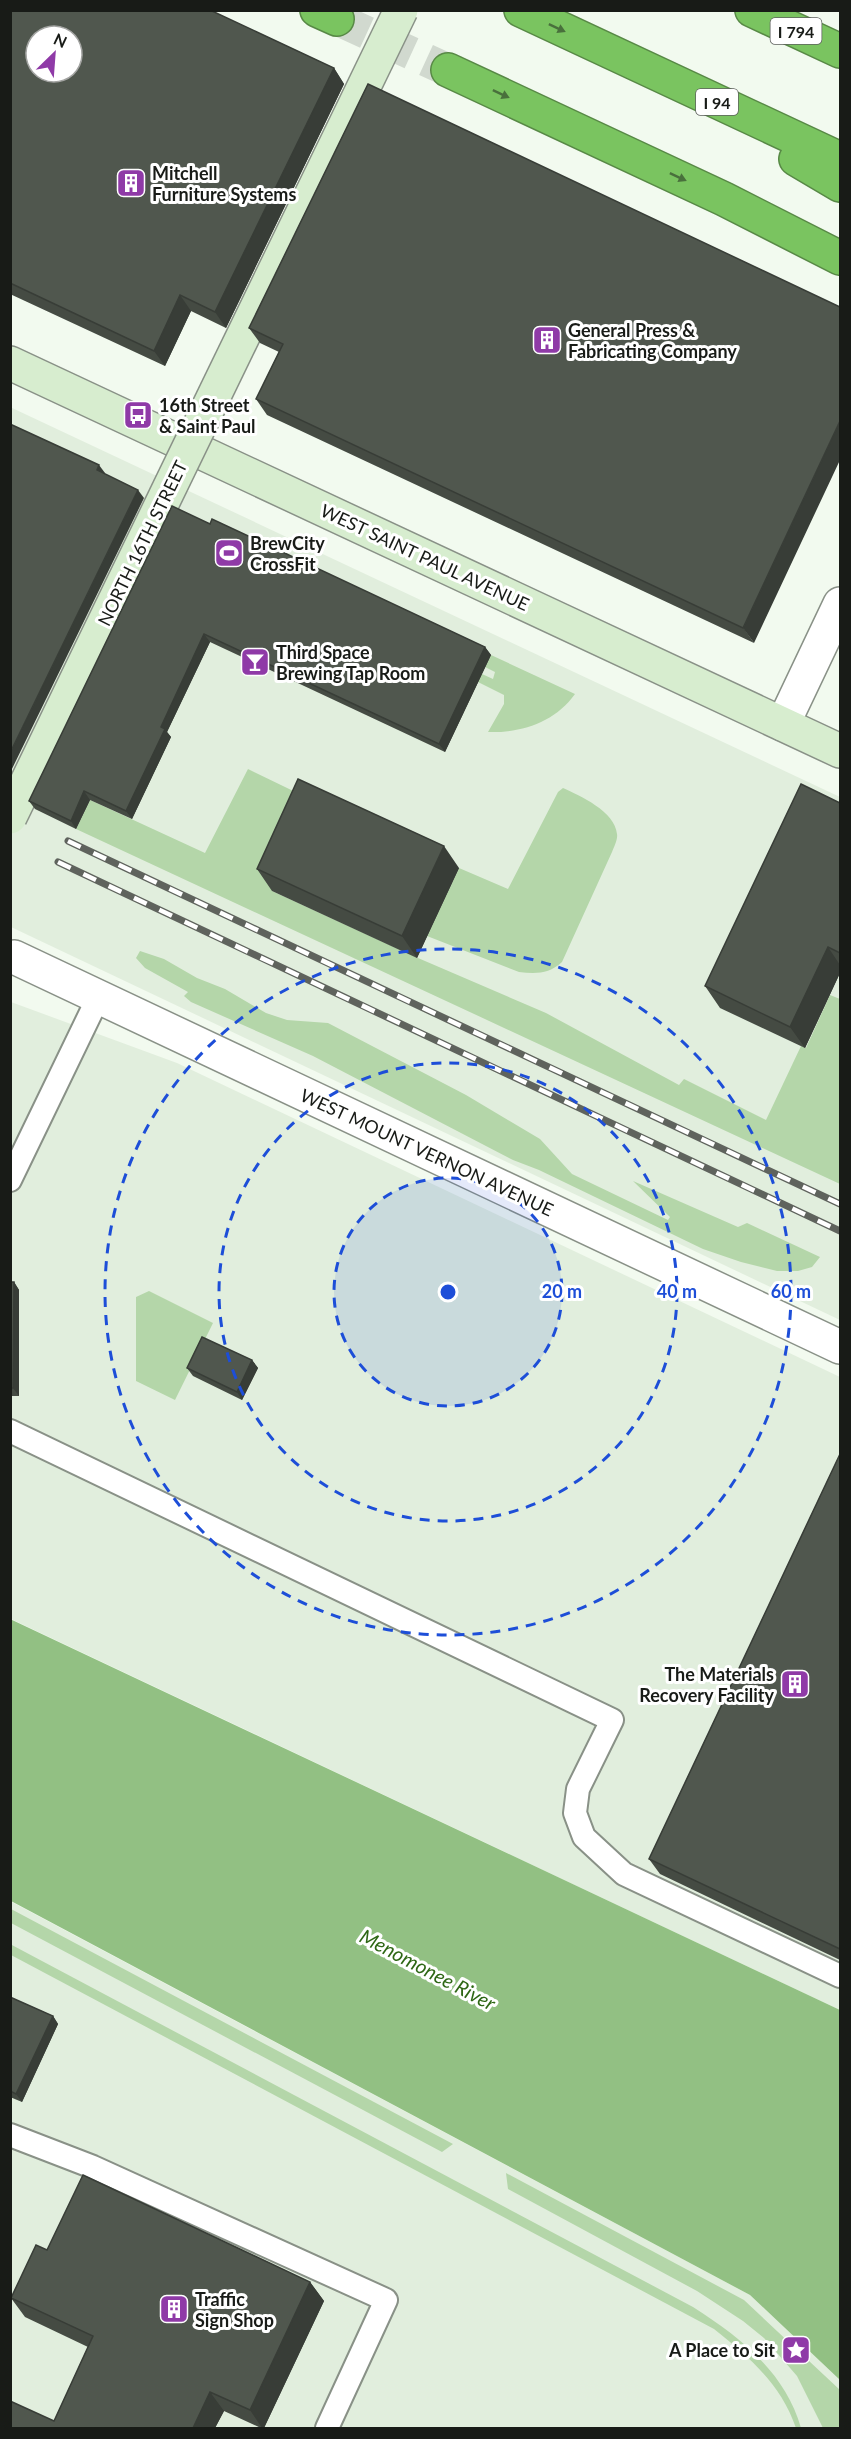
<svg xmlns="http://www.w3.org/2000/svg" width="851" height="2439" viewBox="0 0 851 2439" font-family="Lato,sans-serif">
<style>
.built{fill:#e1eedd}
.green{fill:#b4d6a9}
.water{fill:#92c083}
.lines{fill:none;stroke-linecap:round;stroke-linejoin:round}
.highway-tunnel{stroke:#d1d9cf;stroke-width:33;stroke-dasharray:33 16;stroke-linecap:butt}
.lane-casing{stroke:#899187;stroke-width:26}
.street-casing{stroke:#899187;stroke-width:36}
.secondary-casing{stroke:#899187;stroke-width:36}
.highway-casing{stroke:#588946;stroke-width:36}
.lane{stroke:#fff;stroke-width:22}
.street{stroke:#fff;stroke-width:33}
.secondary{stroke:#d7edcf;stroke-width:33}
.highway{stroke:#7ac460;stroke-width:33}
.rail-casing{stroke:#5f635d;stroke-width:7}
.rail{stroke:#fff;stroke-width:4.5;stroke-dasharray:14;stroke-linecap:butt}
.secondary-bridge-casing{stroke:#899187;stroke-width:36;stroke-linecap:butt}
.secondary-bridge{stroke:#d7edcf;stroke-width:33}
.wall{fill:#454b43}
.shaded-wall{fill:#383d37}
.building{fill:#50574e;stroke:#383d37;stroke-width:1.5;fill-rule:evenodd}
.oneway{fill:#49703c}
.ring{fill:none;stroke:#1d4ed8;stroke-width:3;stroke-dasharray:10 8}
.labels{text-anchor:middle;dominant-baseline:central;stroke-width:6;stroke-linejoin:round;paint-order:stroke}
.shield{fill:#fff;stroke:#5d5f5d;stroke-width:1.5}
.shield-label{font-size:16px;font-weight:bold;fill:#181b17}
.poi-label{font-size:18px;font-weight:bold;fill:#181b17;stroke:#fff;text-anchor:start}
.street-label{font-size:18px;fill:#181b17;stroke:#fff}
.water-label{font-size:20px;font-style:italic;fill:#2e6715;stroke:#fff}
.centre{fill:#1d4ed8;stroke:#fff;stroke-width:3}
.ring-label{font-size:18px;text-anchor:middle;font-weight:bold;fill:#1d4ed8;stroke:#fff;stroke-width:6;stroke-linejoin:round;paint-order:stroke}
</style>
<rect width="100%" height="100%" fill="#f2faef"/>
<path class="built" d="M10,407L840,797V1320L11,927Z
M11,1002L177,1063L840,1377V2010L11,1619Z
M10,1901L750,2295L840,2380V2428H11Z"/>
<path class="green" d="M491,655L575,694C555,722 522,733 488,732L504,704V695L478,682L482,674L493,679L495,672L485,667Z
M248,769L314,801L272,891L418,958L546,1013L679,1085L684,1079L766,1120L801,1046L806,1048L830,995L840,999V1184L76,829L90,800L205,853Z
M563,788C580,796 615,811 617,834C618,839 614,847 612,852L562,962C549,974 536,974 519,972L427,936L459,868L508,889L558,792Z
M140,951L164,959L197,978L225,989L266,1013L287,1020L328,1023L466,1095L540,1139L572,1174L668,1220L670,1217L633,1181L738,1227L747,1223L820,1257L812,1267L798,1271H777L741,1262L703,1249L539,1170L513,1160L313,1056L191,1002L184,996L188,992L145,968L136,958Z
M149,1291L213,1323L175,1400L136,1381V1297Z
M10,1909H11L453,2144L442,2152L11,1923Z
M10,1944L693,2307C740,2337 785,2372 801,2428H796C781,2384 750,2358 714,2329L11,1955Z
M506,2173L744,2300L840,2390V2428H823L797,2376L764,2338L743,2321L697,2291L508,2189Z"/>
<path class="water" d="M10,1619L840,2010V2380L750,2295L11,1901Z"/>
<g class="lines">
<path class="highway-tunnel" d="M337,19L448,70"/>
<g class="lane-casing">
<path id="lane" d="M10,1180L99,996
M10,1431L612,1720L578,1789L575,1813L584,1837L624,1874L840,1976
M10,2135L93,2167L386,2300L327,2428"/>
</g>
<g class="street-casing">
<path id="street" d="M783,724L840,604
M14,957L840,1347"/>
</g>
<g class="secondary-casing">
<path id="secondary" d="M10,363L840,751"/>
</g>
<g class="highway-casing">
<path id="highway" d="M317,10L337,19
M521,10L840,159
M752,10L840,51
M448,70L724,199L840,258
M796,159L840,185"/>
</g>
<use href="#lane" class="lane"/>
<use href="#street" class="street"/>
<use href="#secondary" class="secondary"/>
<use href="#highway" class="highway"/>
<g class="rail-casing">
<path id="rail" d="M68,841L840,1204
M58,862L840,1231"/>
</g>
<use href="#rail" class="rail"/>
<g class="secondary-bridge-casing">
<path id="secondary-bridge" d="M10,817L401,10"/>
</g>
<use href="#secondary-bridge" class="secondary-bridge"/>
</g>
<path class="wall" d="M10,10L334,68L344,84L226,328L191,311L165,366L10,294Z
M368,84L754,643L267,415L256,399L279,352L260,343L249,328Z
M210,524L485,647L491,655L445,752L210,642L167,732L171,737L132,819L90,800L76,829L35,809L29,801Z
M840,803V973L805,1048L720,1008L705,986Z
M459,868L417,958L272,891L257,869Z
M10,1282H14L19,1290V1396H10Z
M252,1360L258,1368L242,1400L193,1376L187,1368Z
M840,1454V1960L660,1874L649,1859Z
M10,1997L53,2016L58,2024L22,2102L10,2097Z
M47,2250L310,2282L324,2301L264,2428H261L224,2411L215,2428H10L54,2421L88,2347L25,2317L11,2298Z"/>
<path class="shaded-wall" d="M334,68L344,84L226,328L215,312Z
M180,295L191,311L165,366L154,351Z
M840,421V460L754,643L743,628Z
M99,465L105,473L102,479L97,470Z
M138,490L144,498L10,773V753Z
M204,634L210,642L167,732L171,737L132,819L126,811L161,727Z
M485,647L491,655L445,752L439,744Z
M84,791L90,800L76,829L71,821Z
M444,846L459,868L417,958L402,936Z
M828,947L840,965V973L805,1048L790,1027Z
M14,1282L19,1290V1396L13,1388Z
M252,1360L258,1368L242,1400L237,1392Z
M53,2016L58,2024L22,2102L16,2094Z
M310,2282L324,2301L264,2428H262L250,2410Z
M210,2392L224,2411L215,2428H193Z"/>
<path class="building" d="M10,10H210L334,68L215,312L180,295L154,351L10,283ZM36,36H72V72H36Z
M368,84L840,307V421L743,628L256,399L283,344L249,328Z
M10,424L99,465L97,470L138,490L10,753Z
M172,506L210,524L212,519L485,647L439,744L204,634L161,727L165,729L126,811L84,791L71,821L29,801Z
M298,779L444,846L402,936L257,869Z
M801,784L840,803V953L828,947L790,1027L705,986Z
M10,1282H14L13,1388H10Z
M202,1337L252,1360L237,1392L187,1368Z
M840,1454V1949L649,1859Z
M10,1997L53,2016L16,2094L10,2091Z
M83,2175L310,2282L250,2410L210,2392L193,2428H10V2401L54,2421L93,2336L11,2298L36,2245L47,2250Z"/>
<defs><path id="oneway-solid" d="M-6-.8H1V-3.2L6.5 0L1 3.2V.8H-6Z" transform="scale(1.5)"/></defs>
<g class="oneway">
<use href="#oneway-solid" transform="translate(557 28) rotate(25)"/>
<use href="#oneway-solid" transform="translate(501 94) rotate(25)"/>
<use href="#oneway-solid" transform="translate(678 177) rotate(25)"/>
</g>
<circle cx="448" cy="1292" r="114" fill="#1d4ed8" fill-opacity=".12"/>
<g class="ring">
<circle cx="448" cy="1292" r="114"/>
<circle cx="448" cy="1292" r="229"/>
<circle cx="448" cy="1292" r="343"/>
</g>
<defs>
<g id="building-square" transform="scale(1.5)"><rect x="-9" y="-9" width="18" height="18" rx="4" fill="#8f3aa7" stroke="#fff"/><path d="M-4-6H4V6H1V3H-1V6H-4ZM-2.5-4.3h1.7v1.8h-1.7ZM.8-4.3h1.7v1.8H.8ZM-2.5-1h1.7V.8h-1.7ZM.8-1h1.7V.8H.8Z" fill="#fff"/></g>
<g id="bus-square" transform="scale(1.5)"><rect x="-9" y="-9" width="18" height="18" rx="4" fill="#8f3aa7" stroke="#fff"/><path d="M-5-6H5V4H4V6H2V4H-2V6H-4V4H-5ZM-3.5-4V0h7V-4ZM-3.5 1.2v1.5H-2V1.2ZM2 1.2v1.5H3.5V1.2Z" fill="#fff"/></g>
<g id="stadium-square" transform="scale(1.5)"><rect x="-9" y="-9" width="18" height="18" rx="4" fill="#8f3aa7" stroke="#fff"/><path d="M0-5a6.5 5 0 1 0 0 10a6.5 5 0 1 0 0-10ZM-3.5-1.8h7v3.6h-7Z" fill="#fff"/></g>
<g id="bar-square" transform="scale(1.5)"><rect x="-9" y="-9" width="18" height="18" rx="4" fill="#8f3aa7" stroke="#fff"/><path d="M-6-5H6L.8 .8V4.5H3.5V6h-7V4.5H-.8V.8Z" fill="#fff"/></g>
<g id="sight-square" transform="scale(1.5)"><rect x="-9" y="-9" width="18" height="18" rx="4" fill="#8f3aa7" stroke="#fff"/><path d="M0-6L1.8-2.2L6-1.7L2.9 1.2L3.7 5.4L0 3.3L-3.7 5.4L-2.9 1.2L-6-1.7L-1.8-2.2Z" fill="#fff"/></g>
</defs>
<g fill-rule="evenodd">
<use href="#building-square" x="131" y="183"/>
<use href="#building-square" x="547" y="340"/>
<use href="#bus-square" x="138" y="415"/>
<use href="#stadium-square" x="229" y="553"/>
<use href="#bar-square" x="255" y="662"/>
<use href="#building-square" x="795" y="1684"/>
<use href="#building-square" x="174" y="2309"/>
<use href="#sight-square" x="796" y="2350"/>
</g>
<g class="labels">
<g class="shield">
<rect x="770.5" y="18" width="51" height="26" rx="4.5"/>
<rect x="696" y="89" width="42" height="26" rx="4.5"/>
</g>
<g class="shield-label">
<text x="796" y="31">I 794</text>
<text x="717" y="102">I 94</text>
</g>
<g class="poi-label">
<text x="152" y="173">Mitchell<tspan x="152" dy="21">Furniture Systems</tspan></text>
<text x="568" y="330">General Press &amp;<tspan x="568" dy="21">Fabricating Company</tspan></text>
<text x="159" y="405">16th Street<tspan x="159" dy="21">&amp; Saint Paul</tspan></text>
<text x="250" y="543">BrewCity<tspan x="250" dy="21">CrossFit</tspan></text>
<text x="276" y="652">Third Space<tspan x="276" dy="21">Brewing Tap Room</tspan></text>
<text x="774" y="1674" text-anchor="end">The Materials<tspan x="774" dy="21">Recovery Facility</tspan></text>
<text x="195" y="2299">Traffic<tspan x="195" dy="21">Sign Shop</tspan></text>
<text x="775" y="2350" text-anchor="end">A Place to Sit</text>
</g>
<g class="street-label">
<text transform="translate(142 543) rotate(-64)">NORTH 16TH STREET</text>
<text transform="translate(425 557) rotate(25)">WEST SAINT PAUL AVENUE</text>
<text transform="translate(427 1152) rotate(25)">WEST MOUNT VERNON AVENUE</text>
</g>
<g class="water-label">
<text transform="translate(428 1969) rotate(28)">Menomonee River</text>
</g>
</g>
<circle cx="448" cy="1292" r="9" class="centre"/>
<g class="ring-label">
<text x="562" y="1298">20 m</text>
<text x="677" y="1298">40 m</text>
<text x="791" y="1298">60 m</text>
</g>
<rect width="851" height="2439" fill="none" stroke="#181b17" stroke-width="24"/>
<g transform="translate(54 54) rotate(25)"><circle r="28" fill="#ffffff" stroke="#a3a4a2" stroke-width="1.5"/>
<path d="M0-4.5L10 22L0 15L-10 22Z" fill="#8f3aa7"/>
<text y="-9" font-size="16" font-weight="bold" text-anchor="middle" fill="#181b17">N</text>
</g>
</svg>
